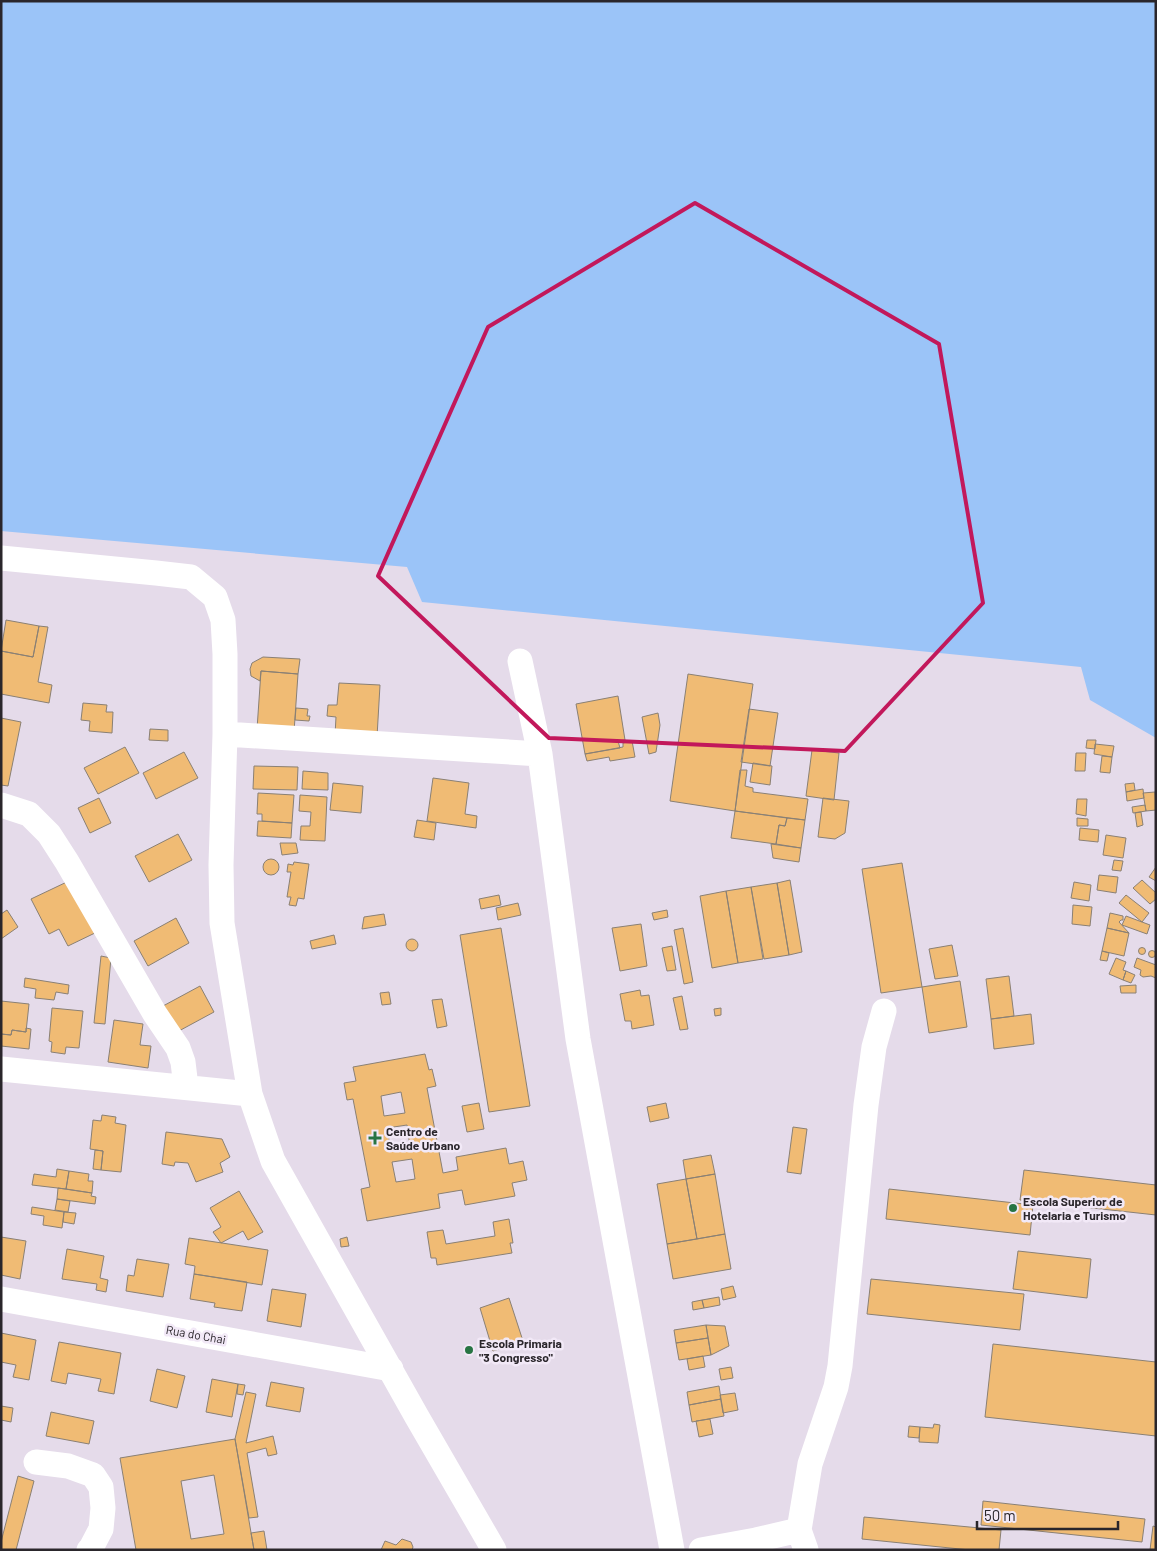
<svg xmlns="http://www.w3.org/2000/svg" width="1157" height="1551" viewBox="0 0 1157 1551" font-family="Barlow,sans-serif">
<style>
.water{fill:#9bc4f8}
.building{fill:#f0bb74;stroke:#8a8074;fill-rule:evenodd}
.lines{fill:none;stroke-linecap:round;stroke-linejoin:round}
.minor{stroke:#fff;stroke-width:25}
.marked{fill:none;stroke:#c2185b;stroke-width:4;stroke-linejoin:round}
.poi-dot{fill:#277443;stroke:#f2e9f7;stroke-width:2}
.labels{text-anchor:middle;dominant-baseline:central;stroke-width:5;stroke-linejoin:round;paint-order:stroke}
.poi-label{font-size:12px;font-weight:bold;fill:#2a262b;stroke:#f2e9f7;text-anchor:start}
.street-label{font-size:12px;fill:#2a262b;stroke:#f2e9f7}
</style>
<rect width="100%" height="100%" fill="#e5dbea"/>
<path class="water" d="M1,1H1156V738L1090,700L1081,667L422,602L407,567L1,531Z"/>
<path class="building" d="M6,620L39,626L33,657L1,651Z
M39,626L48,627L38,682L52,685L49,703L1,694V651L33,657Z
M263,657L300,659L298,674L261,671L260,681L251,676L250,669L252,663Z
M261,671L298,674L294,732L257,729Z
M688,674L753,684L735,811L670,801Z
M339,683L380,685L377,737L335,735L336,717L327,716L328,705H337Z
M618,696L625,740L618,741L620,748L585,754L576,704Z
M83,703L107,705L106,712H113L112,733L89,731L90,721L81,720Z
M296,708L308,709L307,716H310L309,721L295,720Z
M749,709L778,713L770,766L741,762Z
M658,713L660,725L656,752L649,754L642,717Z
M1,718L21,722L8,786L1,785Z
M150,729L168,730V741L149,740Z
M1087,740H1096L1095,749L1086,748Z
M632,741L635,757L610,761L609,757L587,761L585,754L623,747V743Z
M1095,744L1114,746L1112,757L1094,754Z
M125,747L139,773L98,794L84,768Z
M812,750L839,753L834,800L806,796Z
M184,752L198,778L156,799L143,773Z
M1076,753H1086L1085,771H1075Z
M1102,756L1112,757L1110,773L1100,772Z
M753,763L772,766L770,785L750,782Z
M254,766L298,767L297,790L253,789Z
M740,770H747L745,786L753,788V792L808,799L805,820L735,811Z
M303,771L328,773V790L302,789Z
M433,778L469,783L465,814L477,816L476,828L427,821Z
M333,783L363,786L361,813L330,810Z
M1134,783L1135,790L1126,792L1125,784Z
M1143,789L1144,798L1127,801L1126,792Z
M1155,792L1156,810L1146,811L1143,793Z
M258,793L294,795L292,823L262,821V814H257Z
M300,795L327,797L325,841L300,840L301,826H310L311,812L299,811Z
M99,798L111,823L90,833L78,808Z
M823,798L849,801L845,833L835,839L818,837Z
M1077,799H1087L1086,816L1076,814Z
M1145,805L1146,811L1133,813L1132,807Z
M735,811L787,818L785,826L779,825L776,844L731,838Z
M1141,812L1143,825L1137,827L1135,813Z
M787,818L805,820L801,848L776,844L779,825L785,826Z
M1077,818L1088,819V826H1077Z
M417,820L436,823L434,840L414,837Z
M258,821L292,823L291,838L257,836Z
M1080,828L1099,830L1098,842L1079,840Z
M178,834L192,860L149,882L135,856Z
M1106,835L1126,838L1123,858L1103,855Z
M280,843H296L298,853L282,855Z
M771,844L801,848L799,862L773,858Z
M263 867a8 8 0 1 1 16 0a8 8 0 1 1-16 0Z
M1114,860L1123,861L1121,871L1112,870Z
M294,862L309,864L304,899L298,898L296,906L289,905L291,897H287L291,872H287L288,864L293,865Z
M902,863L922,987L881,993L862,869Z
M1156,867V881L1149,877Z
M1099,875L1118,877L1116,893L1097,890Z
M71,880L97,932L68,946L59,929L49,934L31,899Z
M790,880L802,952L789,955L777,883Z
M1142,880L1156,893V899L1150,904L1133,888Z
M1074,882L1091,885L1089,901L1071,898Z
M777,883L789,955L764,959L751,887Z
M751,887L763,959L738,963L726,891Z
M726,891L738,963L712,968L700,896Z
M499,895L501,905L481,909L479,899Z
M1126,895L1149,913L1142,922L1119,903Z
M518,903L521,915L498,920L496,908Z
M1073,905L1092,907L1090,926L1072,924Z
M7,910L18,927L1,939V914Z
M667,910L668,917L654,920L652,913Z
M1110,913L1123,916V920H1121L1119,922L1129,933L1107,928Z
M384,914L386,925L362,929L364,917Z
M1126,916L1150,925L1147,934L1122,925Z
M176,918L189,943L148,966L134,941Z
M641,924L647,966L620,971L612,928Z
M501,928L530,1106L489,1112L460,935Z
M683,928L693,982L684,984L674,930Z
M1107,928L1129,933L1124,956L1102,951Z
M334,935L336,944L312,949L310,941Z
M406 945a6 6 0 1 1 12 0a6 6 0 1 1-12 0Z
M952,945L958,976L935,979L929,949Z
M672,946L676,970L667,971L662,948Z
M1138.5 951a3.5 3.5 0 1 1 7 0a3.5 3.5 0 1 1-7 0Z
M1148.5 954a3.5 3.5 0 1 1 7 0a3.5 3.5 0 1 1-7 0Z
M1102,951L1109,953L1107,961L1100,960Z
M101,956L111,958L105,1024L94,1023Z
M1116,958L1126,962L1123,970L1126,971L1123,980L1109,974Z
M1137,958L1156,965V978L1151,976L1143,977L1140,975L1141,970L1134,967Z
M1126,971L1135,975L1131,983L1123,980Z
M1009,976L1014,1016L991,1019L986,979Z
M25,978L69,985L68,994L56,992L54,1000L35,998L36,989L24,987Z
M960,981L967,1027L929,1033L922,987Z
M1136,985V993H1121L1120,986Z
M200,986L214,1012L177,1032L163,1006Z
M640,990L641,996L649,995L654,1025L632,1029L631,1021H625L620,994Z
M389,992L391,1004L382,1005L380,993Z
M682,996L688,1029L680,1030L673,998Z
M442,999L447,1026L437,1028L432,1000Z
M1,1001L29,1004L26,1032L12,1030L11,1035L1,1034Z
M52,1008L83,1011L79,1048L66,1047L65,1054L51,1052L52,1042L49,1041Z
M721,1008V1015L715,1016L714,1009Z
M1031,1014L1034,1044L994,1049L991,1019Z
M114,1020L143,1024L140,1045L151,1046L148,1068L108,1062Z
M26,1028L31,1029L29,1049L1,1046V1034L11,1035L12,1030L26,1032Z
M425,1054L429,1070L432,1069L436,1086L427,1088L443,1173L458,1170L456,1157L506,1148L509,1164L523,1161L527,1180L512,1183L515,1196L465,1205L462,1190L438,1194L440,1208L367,1221L361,1189L370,1187L353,1099L347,1100L344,1083L356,1081L353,1067ZM401,1092L405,1113L384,1116L381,1096ZM407,1125L410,1147L391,1150L387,1128ZM412,1159L415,1179L396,1182L392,1162Z
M479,1103L484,1129L467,1132L462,1106Z
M666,1103L669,1118L650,1122L647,1107Z
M102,1115L116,1117L115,1123L126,1125L121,1172L101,1170L103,1151L90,1149L93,1120L101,1121Z
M793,1127L807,1129L801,1174L787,1172Z
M166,1132L222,1139L230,1157L220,1163L223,1172L196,1182L188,1163L175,1162L174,1166L162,1164Z
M95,1150L103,1151L101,1170L93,1169Z
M711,1155L715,1174L686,1179L683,1160Z
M57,1169L69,1171L66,1189L32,1185L34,1174L56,1177Z
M1024,1170L1156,1185V1215L1020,1200Z
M69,1171L89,1174L88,1181H93L92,1193L66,1189Z
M715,1174L725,1234L697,1239L686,1179Z
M686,1179L697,1239L667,1244L657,1184Z
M58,1188L92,1193L91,1196L96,1197L95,1204L57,1199Z
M889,1189L1033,1205L1030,1235L886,1219Z
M239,1191L263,1232L248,1240L243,1231L221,1243L213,1232L221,1227L210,1208Z
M57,1199L70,1201L68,1212L55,1210Z
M32,1207L64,1212L62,1228L43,1225L44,1216L31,1214Z
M64,1212L76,1213L74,1224L63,1222Z
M509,1219L513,1243H510L512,1253L437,1265L436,1258H431L427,1232L443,1230L446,1244L495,1236L493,1222Z
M725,1234L731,1269L673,1279L667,1244Z
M1,1237L26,1241L20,1279L1,1275Z
M347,1237L349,1246L341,1247L340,1239Z
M189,1238L268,1250L262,1285L194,1274L195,1266L185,1264Z
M67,1249L104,1256L100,1278L108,1280L106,1292L96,1290L97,1284L62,1279Z
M1018,1251L1091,1259L1087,1298L1013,1289Z
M137,1259L169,1264L163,1297L126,1291L128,1275L134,1276Z
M194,1274L247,1282L242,1311L214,1307L215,1303L190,1299Z
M871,1279L1024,1294L1020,1330L867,1314Z
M733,1286L736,1297L723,1300L721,1289Z
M272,1289L306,1294L301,1327L267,1321Z
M719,1297L720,1305L704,1308L702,1300Z
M509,1298L523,1341L493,1351L480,1308Z
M702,1300L704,1308L693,1310L692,1302Z
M706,1325L708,1338L676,1343L674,1330Z
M706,1325L725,1326L729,1346L711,1355Z
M1,1333L36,1340L29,1380L13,1377L16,1365L1,1362Z
M708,1338L711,1355L679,1360L676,1343Z
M59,1342L121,1353L114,1394L98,1391L101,1379L68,1373L66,1384L51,1381Z
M993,1344L1156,1362V1436L985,1417Z
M703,1356L705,1367L689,1370L687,1359Z
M731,1367L733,1378L721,1380L719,1369Z
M157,1369L185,1376L177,1408L150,1401Z
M212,1379L238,1384L232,1417L206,1412Z
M271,1382L304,1388L300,1412L266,1406Z
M238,1384L245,1385L243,1395L237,1394Z
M719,1386L721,1399L689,1405L687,1392Z
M246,1392L256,1394L246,1443L273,1436L277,1454L268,1456L266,1448L247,1453L258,1517L249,1518L235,1439Z
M735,1393L738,1410L723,1413L720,1395Z
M721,1399L724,1416L692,1422L689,1405Z
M1,1406L13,1408L11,1422L1,1420Z
M51,1412L94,1421L89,1444L46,1436Z
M710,1419L713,1434L699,1437L696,1421Z
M934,1424L940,1425L938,1443L919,1442L920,1427L933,1428Z
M909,1426L920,1427L919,1438L908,1437Z
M235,1439L254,1550H136L120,1458ZM214,1475L224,1534L191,1539L181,1481Z
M18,1476L34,1481L16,1550H4L1,1549V1542Z
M983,1501L1145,1519L1142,1542L981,1525Z
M864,1517L1001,1530L999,1550H970L862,1539Z
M1153,1526L1156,1527V1550H1150Z
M264,1531L267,1550H254L251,1533Z
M402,1539L411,1542L413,1547L412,1550H381L385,1541L396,1545Z"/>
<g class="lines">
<path class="minor" d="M1,558L156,573L191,577L215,597L223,620L225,654V734L221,865L222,923L250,1094L273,1161L417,1417L494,1550
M520,661L540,754L578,1039L672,1550
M225,734L540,754
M1,805L29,814L49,834L67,862L155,1014L178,1048L183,1062L186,1087
M1,1069L250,1094
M1,1299L391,1369
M36,1462L68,1466L93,1475L101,1487L103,1508L101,1529L91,1548L89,1550
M701,1550L756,1540L799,1530
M806,1550L799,1530L810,1464L836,1387L840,1366L866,1105L874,1047L884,1011"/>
</g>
<path class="marked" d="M695,203L939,344L983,603L845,751L549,738L378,576L488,327Z"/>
<g class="poi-dot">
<path d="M372.5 1130.5h5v5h5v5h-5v5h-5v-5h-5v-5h5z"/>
<circle cx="1013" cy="1208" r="5"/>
<circle cx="469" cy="1350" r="5"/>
</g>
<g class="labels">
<g class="poi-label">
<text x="386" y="1131">Centro de<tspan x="386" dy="14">Saúde Urbano</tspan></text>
<text x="1023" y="1201">Escola Superior de<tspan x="1023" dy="14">Hotelaria e Turismo</tspan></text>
<text x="479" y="1343">Escola Primaria<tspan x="479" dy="14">"3 Congresso"</tspan></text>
</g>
<g class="street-label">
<text transform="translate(196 1334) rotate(10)">Rua do Chai</text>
</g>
</g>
<rect width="1157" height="1551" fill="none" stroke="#2a262b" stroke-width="5"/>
<path d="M977 1521v8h141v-8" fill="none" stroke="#2a262b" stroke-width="2.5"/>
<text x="984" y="1521" font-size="15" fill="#2a262b" stroke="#f2e9f7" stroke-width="4" paint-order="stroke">50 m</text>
</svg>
